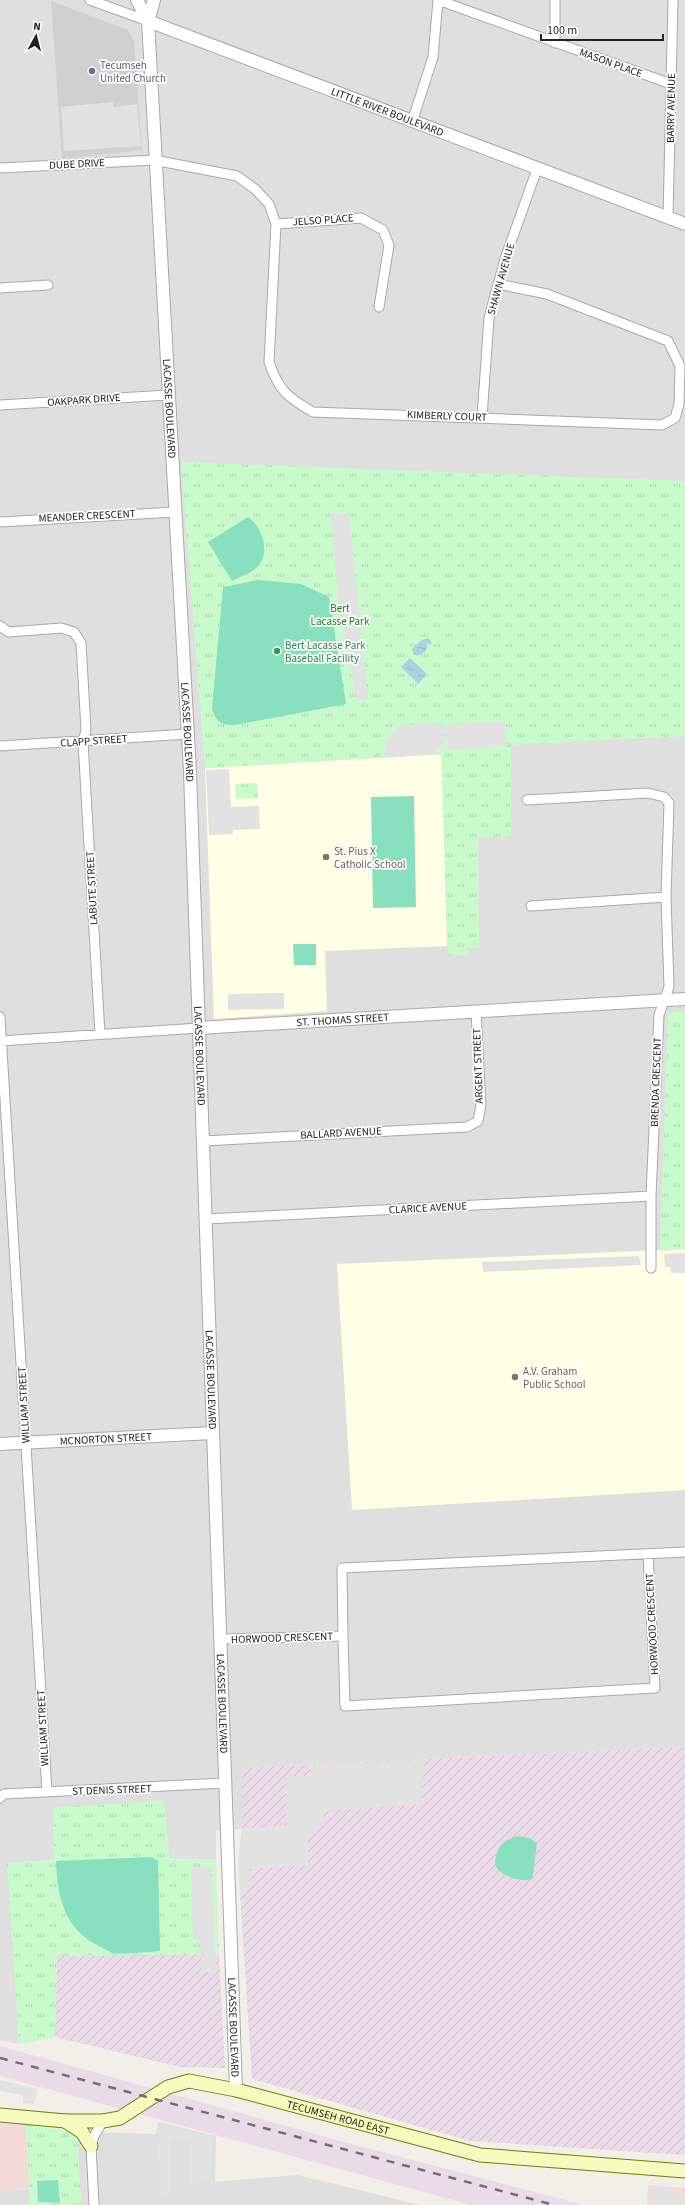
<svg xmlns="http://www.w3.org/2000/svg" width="685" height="2205" viewBox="0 0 685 2205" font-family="'Source Sans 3',sans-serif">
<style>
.residential{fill:#e0dfdf}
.commercial{fill:#f2dad9}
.industrial{fill:url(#industrial-furrows)}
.education{fill:#ffffe5}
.religious{fill:#d0d0d0}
.railway{fill:#ebdbe8}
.park{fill:url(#park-tufts)}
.pitch{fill:#88e0be}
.parking{fill:#e2e2e2}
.water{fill:url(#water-ripples)}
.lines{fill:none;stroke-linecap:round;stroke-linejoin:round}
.minor-casing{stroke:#a9a9a9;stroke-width:11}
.tertiary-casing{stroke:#a9a9a9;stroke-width:14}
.secondary-casing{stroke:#707d05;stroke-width:15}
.minor{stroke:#fff;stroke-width:9}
.tertiary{stroke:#fff;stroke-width:12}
.secondary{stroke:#f7fabf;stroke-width:13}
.rail{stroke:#707070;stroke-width:2.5;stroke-dasharray:8 8;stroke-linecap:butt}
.worship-dot{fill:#6b7280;stroke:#fff;stroke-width:1.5}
.leisure-dot{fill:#2e9e5b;stroke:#fff;stroke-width:1.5}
.education-dot{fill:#8d6e63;stroke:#fff;stroke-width:1.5}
.labels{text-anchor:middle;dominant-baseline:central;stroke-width:3.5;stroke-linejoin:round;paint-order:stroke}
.street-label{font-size:11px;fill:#222;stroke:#fff}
.worship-label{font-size:11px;fill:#5b616d;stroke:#fff;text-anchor:start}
.park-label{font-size:11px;fill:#0c8416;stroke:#fff}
.leisure-label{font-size:11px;fill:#27864d;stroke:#fff;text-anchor:start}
.education-label{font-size:11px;fill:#785e54;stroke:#fff;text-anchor:start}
</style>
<defs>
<pattern id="industrial-furrows" width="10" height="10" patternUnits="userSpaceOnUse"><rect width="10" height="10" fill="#ebdbe8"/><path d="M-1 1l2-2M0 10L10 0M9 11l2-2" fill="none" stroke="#c9bcc7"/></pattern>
<pattern id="park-tufts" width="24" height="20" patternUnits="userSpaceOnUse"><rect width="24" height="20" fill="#c8facc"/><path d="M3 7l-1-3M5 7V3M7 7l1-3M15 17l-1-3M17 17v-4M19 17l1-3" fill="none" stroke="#acd6af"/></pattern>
<pattern id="water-ripples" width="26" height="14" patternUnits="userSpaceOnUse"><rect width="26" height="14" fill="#aad3df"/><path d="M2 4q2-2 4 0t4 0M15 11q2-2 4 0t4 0" fill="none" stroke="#92b5bf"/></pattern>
</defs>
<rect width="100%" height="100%" fill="#f2efe9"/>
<path class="residential" d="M0,0H685V1747L242,1768V1829L216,1831V1859L54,1860L8,1863L19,2044L0,2040Z
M158,2122L216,2136L215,2182L297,2175L420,2205H81L77,2132L156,2134Z
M29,2189L30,2205H0V2191Z"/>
<path class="commercial" d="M0,2123L26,2125L29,2189L0,2191Z
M648,2185L685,2188V2205H647Z"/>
<path class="industrial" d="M685,1747V2155L470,2141L252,2079L238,1862L242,1829V1768Z
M219,1954L225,2068L180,2067L55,2037L57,1956Z"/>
<path class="education" d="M442,754L447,946L325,951L327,1011L214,1019L205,768Z
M685,1249V1490L352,1510L337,1264Z"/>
<path class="religious" d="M51,1L128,30L134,41L142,150L62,159Z"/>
<path class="railway" d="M0,2046L340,2141L584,2205H471L0,2076Z"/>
<path class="park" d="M181,462L685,481V736L511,745V836L478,838L479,948L466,947L469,955L448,956L441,754L205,768Z
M257,783L258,798L236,799L235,784Z
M685,1011V1249L660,1251L668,1012Z
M164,1801L170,1860L216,1859L219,1954L57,1956L55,2037L19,2044L7,1863L54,1860L53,1807Z
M26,2125L77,2132L81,2205H30Z"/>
<path class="pitch" d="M248,517C263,527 272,556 255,569C249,574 239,577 232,581L208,542Z
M258,580L301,584L329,597L346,704L235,725C222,726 214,720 212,708L223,587Z
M414,796L416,907L373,908L371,797Z
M293,944H316V965H294Z
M517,1836L529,1838L537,1843L533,1874L532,1879C521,1883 500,1876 495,1865C496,1848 500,1842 517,1836Z
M152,1857L158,1861L160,1951C145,1952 128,1955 113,1953C109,1952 103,1948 99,1946C65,1930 57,1897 56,1861Z
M58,2180L60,2203L38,2202L37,2181Z"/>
<path class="parking" d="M113,102L114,107L137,104L141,146L64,151L61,107Z
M349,513L368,699L357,700L338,601L331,514Z
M505,721L507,746L448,750L446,725Z
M444,723L446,747L437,748V754L385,758V741L400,725Z
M229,769L231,807L259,806L260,829L233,830V834L209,835L206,770Z
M284,993V1009L228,1010V994Z
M685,1253V1273H671L670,1267H665L664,1254Z
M639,1256L641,1265L483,1272L482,1262Z
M424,1760L422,1804L327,1811L314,1832L308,1833V1865L249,1869L248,1890L240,1891L238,1862L242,1829L287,1825L286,1777L310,1776L311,1766Z
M211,1866L216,1972H202L200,1940H193L191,1867Z
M0,2080L38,2089L34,2104L23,2103V2095L0,2091Z
M165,2126L213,2137L210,2177L191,2186V2141L170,2138L169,2194H161L158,2141L163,2138Z
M655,2187L677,2190V2196L685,2198V2205H652Z"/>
<path class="water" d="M428,638L431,641V645L427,643C430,650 420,657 414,655L412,649L422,640Z
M410,658L427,674L418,684L401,667Z"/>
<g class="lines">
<g class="minor-casing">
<path id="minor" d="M90,0L148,21
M438,0L671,84
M555,43V0
M412,122L433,57L438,0
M0,168L154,160L237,176L255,189L269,204L276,224L269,362C279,391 287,397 313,412L662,425L675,418L679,404L680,366L668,341L547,294L498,284
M668,217L673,0
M276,224L361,218L383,230L389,245L379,307
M0,288L48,285
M0,405L168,395
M482,417L489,318L505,259L537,169
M0,522L175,512
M0,626L9,632L61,628L74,632L81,643L86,730L83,742L100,1034
M0,746L188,734
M527,800L648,793L664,797L669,803L666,897L669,987L659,1015L651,1196V1268
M531,906L666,897
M0,1017L47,1792
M0,1041L199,1028
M203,1141L467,1127L478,1121L481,1105L476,1011
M206,1219L651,1196
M343,1636L345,1706L655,1688L648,1554
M222,1639L343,1636L342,1568L685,1552
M0,1798L4,1794L225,1783
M94,2205L91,2146L94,2136L103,2121"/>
</g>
<g class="tertiary-casing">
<g id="tertiary">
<path d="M137,0L148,21"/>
<path id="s1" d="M154,0L148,21L190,772L236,2090"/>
<path id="s2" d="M148,21L685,224"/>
<path id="s3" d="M199,1028L685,999"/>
<path id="s4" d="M0,1444L213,1433"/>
</g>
</g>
<g class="secondary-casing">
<g id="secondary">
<path id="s5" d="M0,2115L65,2121H103L120,2118L168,2087L189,2081L236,2090L480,2155L685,2171"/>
<path d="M65,2121L82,2132L91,2146"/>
</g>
</g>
<use href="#minor" class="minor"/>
<use href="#tertiary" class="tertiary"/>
<use href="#secondary" class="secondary"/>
<path class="rail" d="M0,2058L554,2205"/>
</g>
<circle class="worship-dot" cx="92" cy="71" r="4"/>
<circle class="leisure-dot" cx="277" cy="651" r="4"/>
<g class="education-dot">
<circle cx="326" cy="857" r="4"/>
<circle cx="515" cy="1377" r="4"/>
</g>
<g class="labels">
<g class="street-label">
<text transform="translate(611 63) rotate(20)">MASON PLACE</text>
<text transform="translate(671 108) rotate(-89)">BARRY AVENUE</text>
<text stroke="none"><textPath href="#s2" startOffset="256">LITTLE RIVER BOULEVARD</textPath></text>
<text transform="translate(77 164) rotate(-3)">DUBE DRIVE</text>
<text transform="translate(323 220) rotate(-4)">JELSO PLACE</text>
<text transform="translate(501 279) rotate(-74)">SHAWN AVENUE</text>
<text transform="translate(84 400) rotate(-4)">OAKPARK DRIVE</text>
<text stroke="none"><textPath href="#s1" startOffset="410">LACASSE BOULEVARD</textPath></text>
<text transform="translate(447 416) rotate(2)">KIMBERLY COURT</text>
<text transform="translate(87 516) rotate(-3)">MEANDER CRESCENT</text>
<text stroke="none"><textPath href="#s1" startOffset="734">LACASSE BOULEVARD</textPath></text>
<text transform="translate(94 741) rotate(-4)">CLAPP STREET</text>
<text transform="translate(92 888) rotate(-93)">LABUTE STREET</text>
<text stroke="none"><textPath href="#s3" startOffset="144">ST. THOMAS STREET</textPath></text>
<text stroke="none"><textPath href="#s1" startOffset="1058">LACASSE BOULEVARD</textPath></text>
<text transform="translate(478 1066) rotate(-92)">ARGENT STREET</text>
<text transform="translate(656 1082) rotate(-88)">BRENDA CRESCENT</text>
<text transform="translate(341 1133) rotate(-3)">BALLARD AVENUE</text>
<text transform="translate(428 1208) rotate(-3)">CLARICE AVENUE</text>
<text stroke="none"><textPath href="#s1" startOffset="1382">LACASSE BOULEVARD</textPath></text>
<text transform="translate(24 1405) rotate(-93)">WILLIAM STREET</text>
<text stroke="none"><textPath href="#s4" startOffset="106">MCNORTON STREET</textPath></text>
<text transform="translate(652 1624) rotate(-93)">HORWOOD CRESCENT</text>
<text transform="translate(282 1638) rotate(-2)">HORWOOD CRESCENT</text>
<text stroke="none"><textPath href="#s1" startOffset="1706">LACASSE BOULEVARD</textPath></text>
<text transform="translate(43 1728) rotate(-93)">WILLIAM STREET</text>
<text transform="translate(112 1790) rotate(-2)">ST DENIS STREET</text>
<text stroke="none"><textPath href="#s1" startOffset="2030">LACASSE BOULEVARD</textPath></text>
<text stroke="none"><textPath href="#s5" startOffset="353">TECUMSEH ROAD EAST</textPath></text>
</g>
<g class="worship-label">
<text x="100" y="65">Tecumseh<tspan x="100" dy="13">United Church</tspan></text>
</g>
<g class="park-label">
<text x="340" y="608">Bert<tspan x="340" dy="13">Lacasse Park</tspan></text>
</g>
<g class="leisure-label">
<text x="285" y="645">Bert Lacasse Park<tspan x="285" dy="13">Baseball Facility</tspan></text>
</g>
<g class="education-label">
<text x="334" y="851">St. Pius X<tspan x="334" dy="13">Catholic School</tspan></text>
<text x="523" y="1371">A.V. Graham<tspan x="523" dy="13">Public School</tspan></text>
</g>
</g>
<g transform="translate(36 36) rotate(7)" stroke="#ffffff" stroke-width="3" paint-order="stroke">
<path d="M0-3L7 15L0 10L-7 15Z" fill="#222222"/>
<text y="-6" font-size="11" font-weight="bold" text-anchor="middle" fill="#222222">N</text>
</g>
<path d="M541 34v6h122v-6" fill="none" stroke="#222222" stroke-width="2"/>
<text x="547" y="34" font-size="12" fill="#222222" stroke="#ffffff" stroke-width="3" paint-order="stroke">100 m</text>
</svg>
